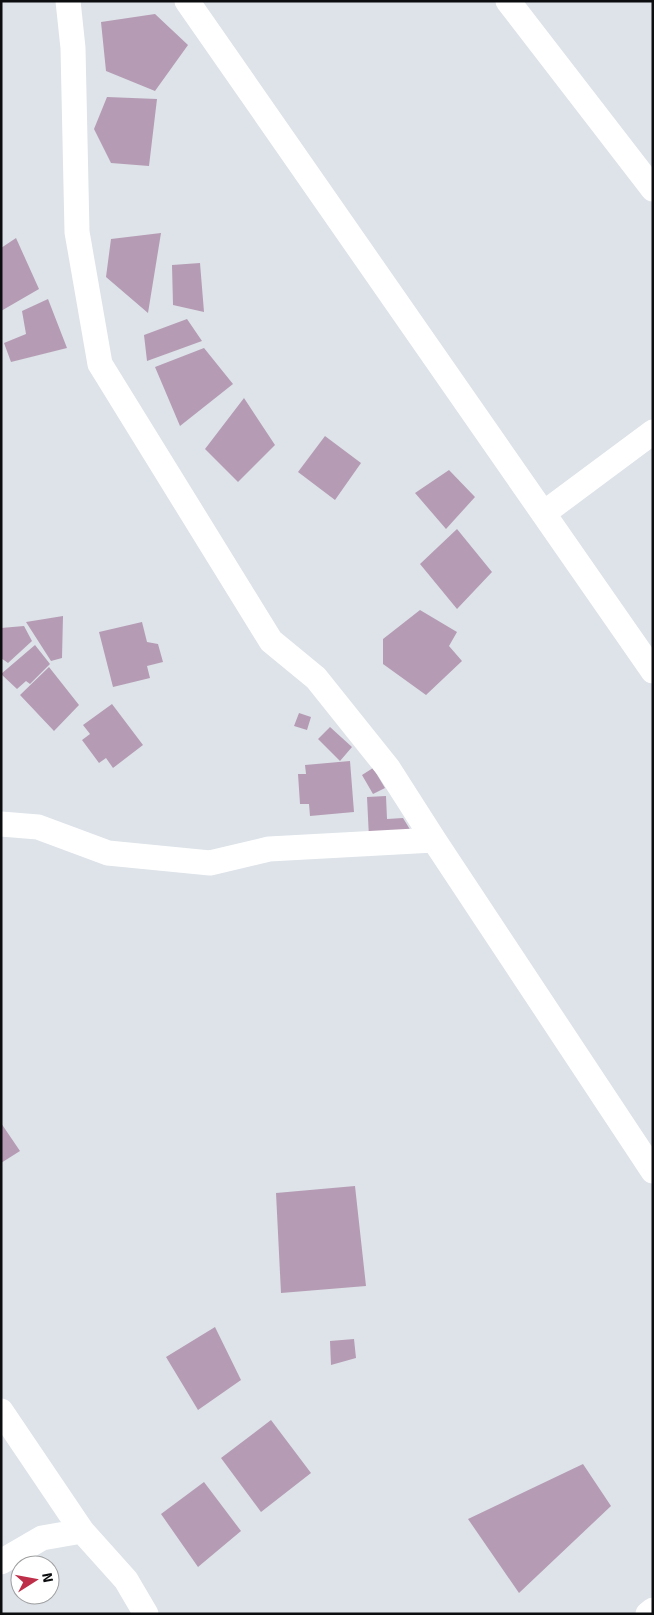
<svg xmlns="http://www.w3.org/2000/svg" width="654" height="1615" viewBox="0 0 654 1615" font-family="Signika,sans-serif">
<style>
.building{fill:#b59cb4}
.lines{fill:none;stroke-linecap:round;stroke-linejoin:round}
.street{stroke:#fff;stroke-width:25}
</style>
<rect width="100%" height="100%" fill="#dde3e9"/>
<path class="building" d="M155,14L188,45L155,91L106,71L101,22Z
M107,97L157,99L149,166L111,163L94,129Z
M161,233L148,313L106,277L111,239Z
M16,238L39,289L1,311V248Z
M200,263L204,312L173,305L172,265Z
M48,299L67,348L11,362L4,343L26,334L22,311Z
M187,319L202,341L147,361L144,335Z
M204,348L233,384L180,426L155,367Z
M244,398L275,445L238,482L205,449Z
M325,436L361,463L335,500L298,472Z
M449,470L475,497L446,529L415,493Z
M457,529L492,572L457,609L420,564Z
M420,610L457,632L449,646L462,661L426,695L383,664V639Z
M63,616L62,658L51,661L26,622Z
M142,622L147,642L158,644L163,662L147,666L150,678L113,687L99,632Z
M24,626L32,641L8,663L1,658V628Z
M35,645L50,664L30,684L26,681L17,689L1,674Z
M49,667L79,705L54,731L20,695Z
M112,704L143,745L113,768L106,758L99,763L82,740L90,734L83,725Z
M299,713L311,717L307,730L294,726Z
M330,727L352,747L340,761L318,739Z
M350,761L354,812L310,816L309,804H300L298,774H306L305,765Z
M373,768L385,788L373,794L362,775Z
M386,796L387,819L403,818L414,836L369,838L367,797Z
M1,1123L20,1151L1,1163Z
M355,1186L366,1286L281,1293L276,1193Z
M215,1327L241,1380L198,1410L166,1357Z
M354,1339L356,1358L331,1365L330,1341Z
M271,1420L311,1473L261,1512L221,1458Z
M583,1464L611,1506L519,1593L468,1519Z
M204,1482L241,1531L198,1567L161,1514Z"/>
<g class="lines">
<path class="street" d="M68,1L73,48L77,232L100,364L271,641L316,678L388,768L434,840L653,1171
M187,1L653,671
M508,1L653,189
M544,513L653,432
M1,824L38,827L108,853L210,863L269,849L434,840
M1,1411L82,1531
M1,1562L42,1538L82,1531L126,1580L146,1614
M648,1614L653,1610"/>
</g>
<rect width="654" height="1615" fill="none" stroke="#0b0d0f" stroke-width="5"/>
<g transform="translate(35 1580) rotate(79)"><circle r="24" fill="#ffffff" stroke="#9d9e9f"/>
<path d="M0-4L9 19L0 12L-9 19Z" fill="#be2e49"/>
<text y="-8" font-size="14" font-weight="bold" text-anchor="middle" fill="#0b0d0f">N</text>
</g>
</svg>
